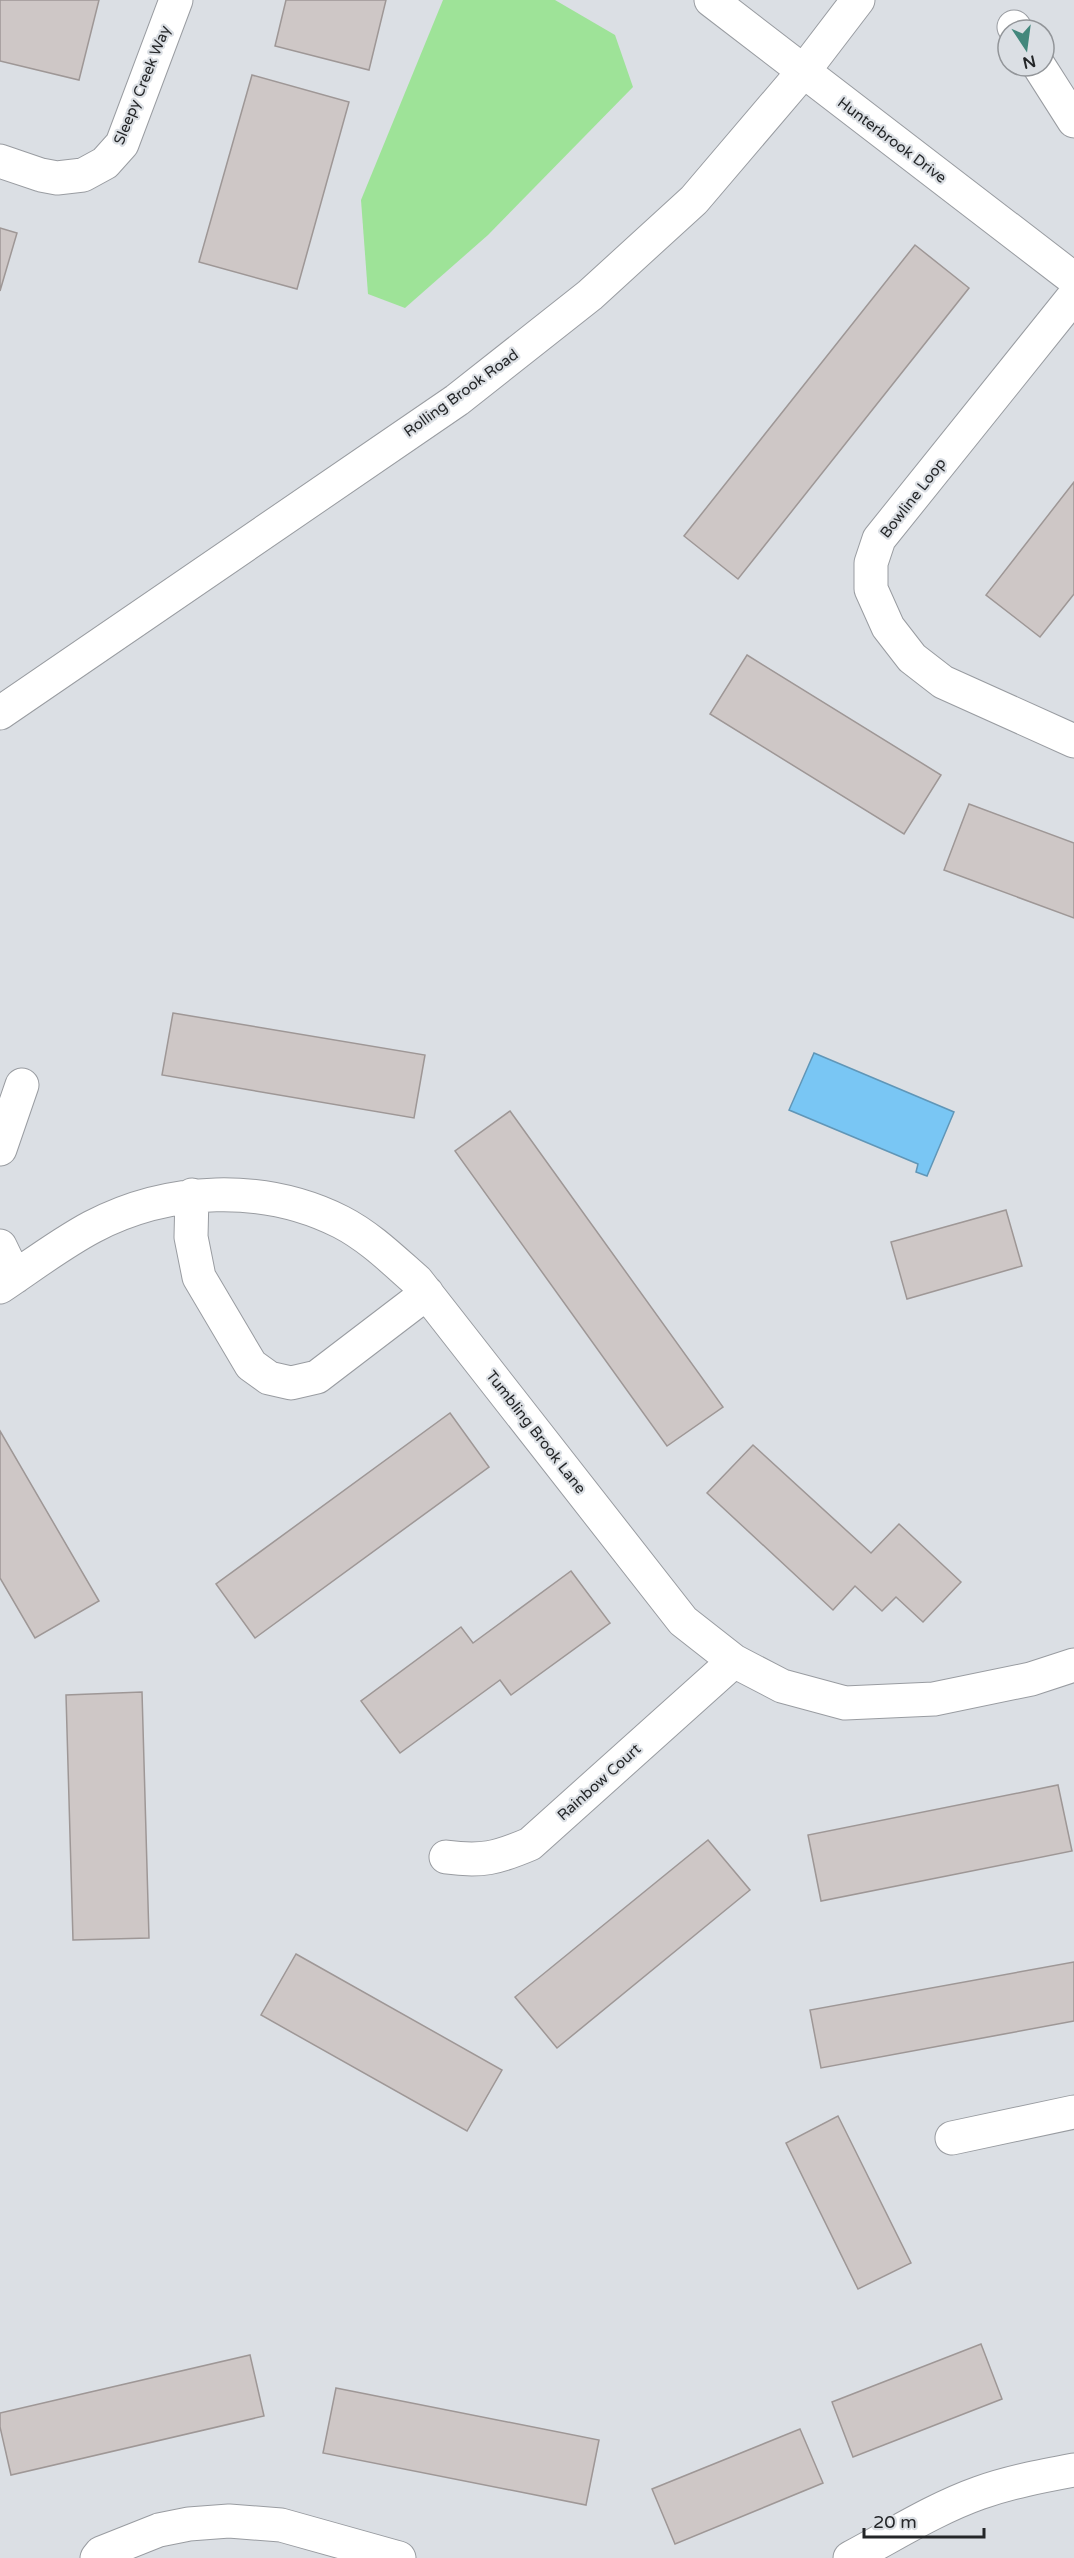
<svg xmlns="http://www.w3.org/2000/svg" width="1074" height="2558" viewBox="0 0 1074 2558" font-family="'Varela Round',sans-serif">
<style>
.green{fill:#9ee398}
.water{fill:#79c6f4;stroke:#6096b7;stroke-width:1.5}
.building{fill:#cec7c6;stroke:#9e9796;stroke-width:1.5}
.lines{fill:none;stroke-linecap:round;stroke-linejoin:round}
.minor-casing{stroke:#999ca1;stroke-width:35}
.minor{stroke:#fff;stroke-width:33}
.labels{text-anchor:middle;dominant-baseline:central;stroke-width:4.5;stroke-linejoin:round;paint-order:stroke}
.street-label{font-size:15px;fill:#242628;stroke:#dbdfe4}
</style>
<rect width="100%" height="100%" fill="#dbdfe4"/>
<path class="green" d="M443,0H555L615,35L633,87L488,235L405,308L368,294L361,200Z"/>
<path class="water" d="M814,1053L954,1112L927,1176L916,1172L918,1164L789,1110Z"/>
<path class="building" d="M0,0H99L79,80L0,61Z
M286,0H386L369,70L275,46Z
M252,75L349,102L297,289L199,262Z
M0,228L17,233L0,291Z
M915,245L969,288L738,579L684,536Z
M1074,482V594L1040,637L986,595Z
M747,655L941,775L904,834L710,714Z
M969,804L1074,843V918L944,870Z
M173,1013L425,1055L414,1118L162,1075Z
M510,1111L723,1407L667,1446L455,1151Z
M1006,1210L1022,1266L907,1299L891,1242Z
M450,1413L489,1467L255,1638L216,1584Z
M0,1431L99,1601L35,1638L0,1578Z
M753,1445L871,1553L899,1524L961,1582L923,1622L896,1597L882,1611L855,1586L833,1610L707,1493Z
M571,1571L610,1623L511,1695L500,1680L400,1753L361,1701L461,1627L473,1643Z
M142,1692L149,1938L73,1940L66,1695Z
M1058,1785L1072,1851L821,1901L808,1835Z
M708,1840L750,1890L557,2048L515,1997Z
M296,1954L502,2070L467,2131L261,2015Z
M1074,1962V2021L821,2068L810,2010Z
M838,2116L911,2263L858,2289L786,2143Z
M981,2344L1002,2399L853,2457L832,2402Z
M250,2355L264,2416L11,2475L0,2427V2413Z
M336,2388L599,2440L586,2505L323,2453Z
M800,2429L823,2483L675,2544L652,2489Z"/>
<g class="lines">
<g class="minor-casing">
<path id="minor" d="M711,0L1074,279
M1014,27L1016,30
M1039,66L1074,121
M0,161L41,175L57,178L83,175L105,163L122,144L176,0
M1074,296L879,539L871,563V589L888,627L912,658L943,682L1074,741
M0,713L457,400L590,295L694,200L803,72L858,0
M0,1149L22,1085
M192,1195L191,1237L199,1277L251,1365L269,1378L291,1383L317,1377L427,1293
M0,1246L15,1277
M0,1287C30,1267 60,1244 92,1227C168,1187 264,1183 341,1222C370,1237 393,1260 417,1281L683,1621L734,1661L782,1686L845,1703L934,1699L1031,1679L1074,1665
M446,1857C482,1862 497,1858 530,1844L734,1661
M952,2138L1074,2112
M97,2558L101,2553L159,2530L189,2524L229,2521L281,2525L399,2558
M850,2558C892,2536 934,2509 979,2493C1010,2482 1042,2476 1074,2470"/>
</g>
<use href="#minor" class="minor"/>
</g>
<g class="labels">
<g class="street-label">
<text transform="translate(142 85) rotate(-68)">Sleepy Creek Way</text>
<text transform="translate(892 140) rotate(37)">Hunterbrook Drive</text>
<text transform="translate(461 393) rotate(-36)">Rolling Brook Road</text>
<text transform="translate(913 498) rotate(-52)">Bowline Loop</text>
<text transform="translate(536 1432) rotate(52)">Tumbling Brook Lane</text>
<text transform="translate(599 1782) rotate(-42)">Rainbow Court</text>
</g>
</g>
<g transform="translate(1026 48) rotate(167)"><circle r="28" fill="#dbdfe4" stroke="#929599" stroke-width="1.5"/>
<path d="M0-4.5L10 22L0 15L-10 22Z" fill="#42877c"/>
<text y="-9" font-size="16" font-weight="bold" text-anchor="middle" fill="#242628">N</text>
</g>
<path d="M864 2528v9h120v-9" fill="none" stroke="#242628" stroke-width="3"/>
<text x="873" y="2528" font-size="18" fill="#242628" stroke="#dbdfe4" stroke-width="4.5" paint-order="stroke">20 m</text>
</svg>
